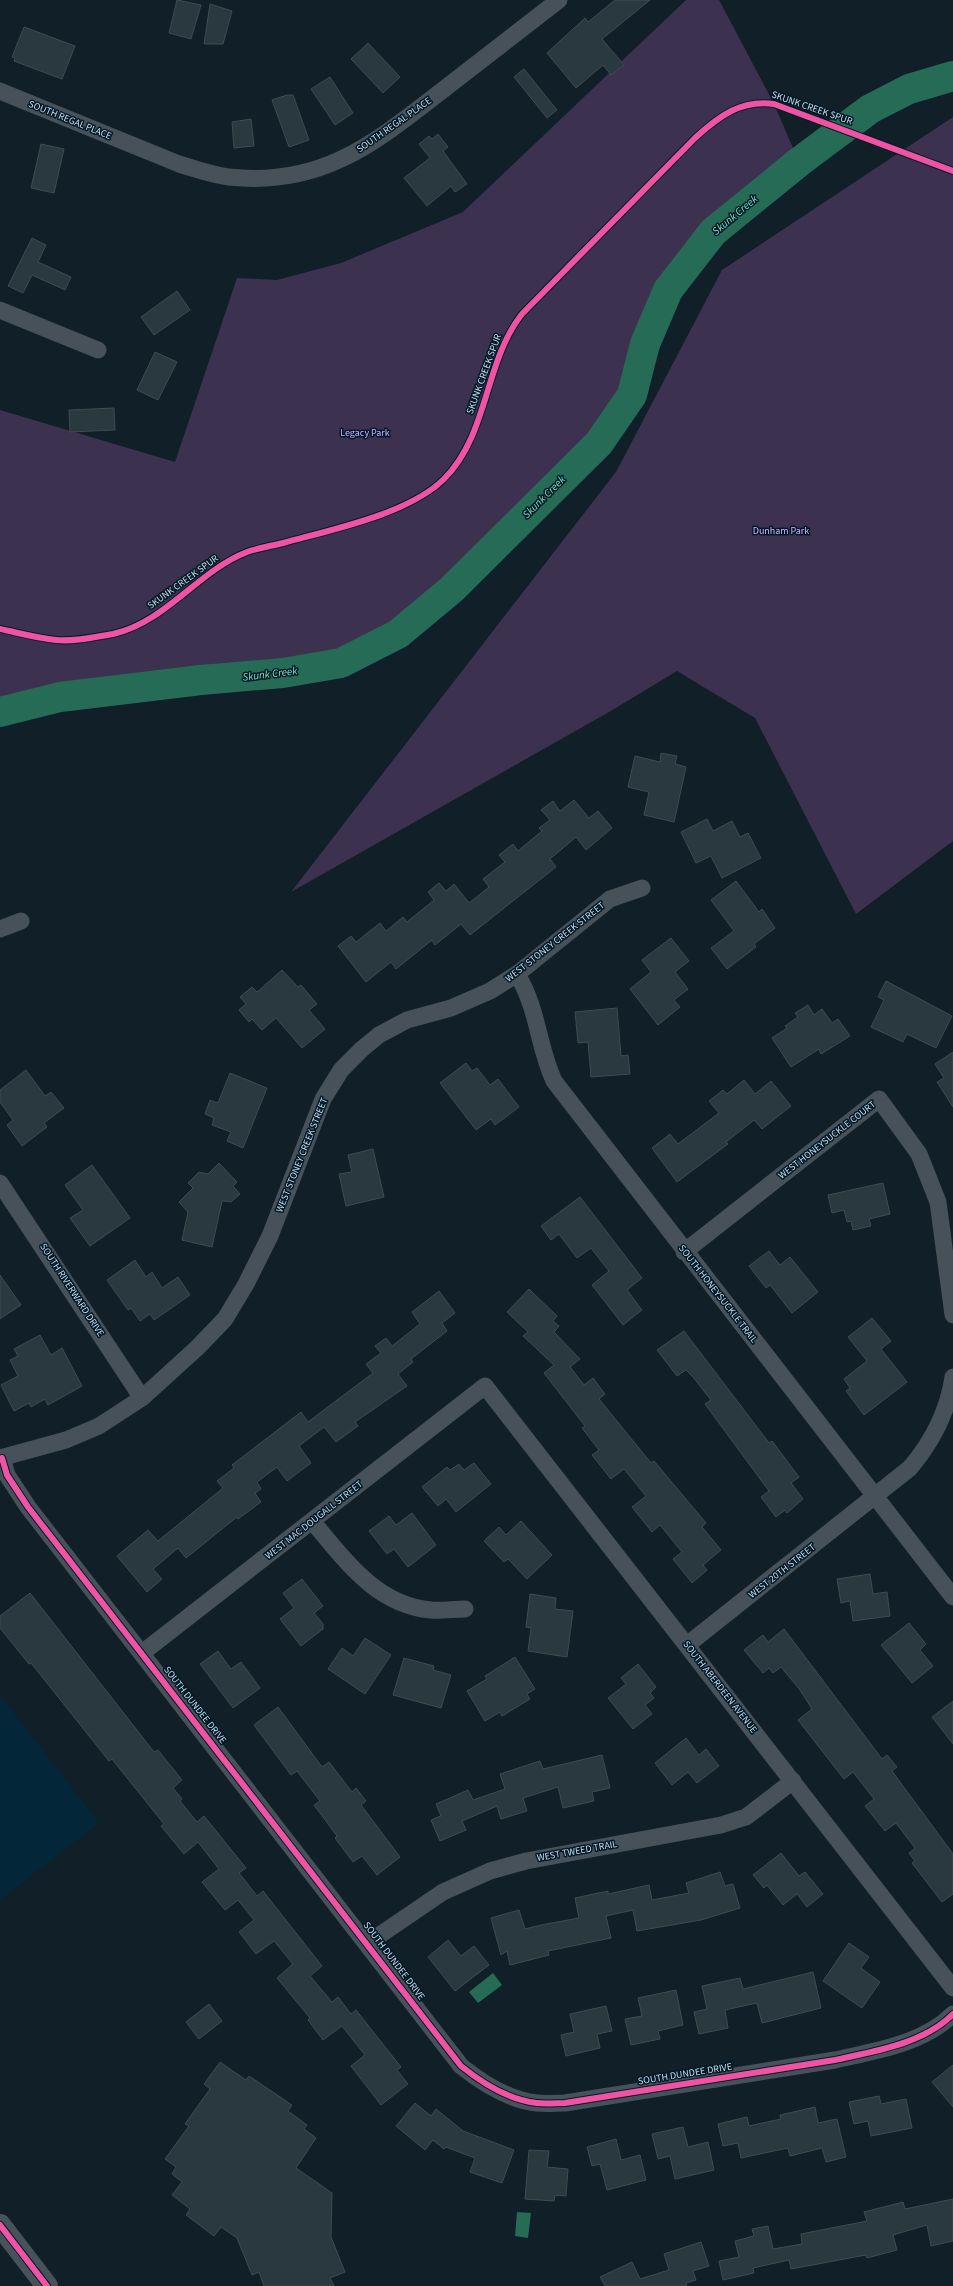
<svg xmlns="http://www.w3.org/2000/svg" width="953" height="2286" viewBox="0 0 953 2286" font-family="'Source Sans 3',sans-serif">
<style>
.built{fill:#032739}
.green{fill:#3d3150}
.water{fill:#266b56}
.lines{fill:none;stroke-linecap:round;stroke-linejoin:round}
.river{stroke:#266b56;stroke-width:30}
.building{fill:#29393f;stroke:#3e4c52}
.minor{stroke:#465159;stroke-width:17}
.secondary{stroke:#47525a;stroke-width:22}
.cycleway-casing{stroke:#001928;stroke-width:8}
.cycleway{stroke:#f153a3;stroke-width:6}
.labels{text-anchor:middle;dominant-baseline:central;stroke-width:3;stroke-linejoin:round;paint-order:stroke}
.street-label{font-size:10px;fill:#cddde8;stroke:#001928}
.park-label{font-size:10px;fill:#d5b1fe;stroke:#001928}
.water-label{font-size:11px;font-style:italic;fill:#7be5bf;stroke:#001928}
</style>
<rect width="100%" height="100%" fill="#101f28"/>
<path class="built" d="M0,1695L99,1823L0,1900Z"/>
<path class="green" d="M686,0H719L774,104L799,162L713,232L668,290L645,344L632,395L599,443L452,589L398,634L341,663L283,673L201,680L60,697L0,712V410L175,462L237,278L277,280L341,263L463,212Z
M953,117V841L856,914L755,718L677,671L609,712L291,892L616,472L722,270Z"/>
<path class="water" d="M493,1973L502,1985L478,2003L469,1992Z
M517,2212L531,2213L528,2238L515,2236Z"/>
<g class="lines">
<path class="river" d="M0,712L60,697L201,680L283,673L341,663L398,634L452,589L599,443L632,395L645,344L668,290L713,232L799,162L870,109L909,89L953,76"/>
</g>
<path class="building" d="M177,0L201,5L191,39L169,33Z
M615,0H650L602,39L624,65L611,75L603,65L576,88L547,53L585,18L588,22Z
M210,4L232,11L223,44H204Z
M24,27L75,46L62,79L14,61L15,58L12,57Z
M368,43L400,77L383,93L351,59Z
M524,69L557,110L547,118L514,77Z
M330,77L353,113L335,125L311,89Z
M287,95H293L309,140L289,147L272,100Z
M251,119L254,146L234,148L232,122Z
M438,134L448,147L443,151L467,184L455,192L451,186L427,206L404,178L430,158L419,144L429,136L432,139Z
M41,144L64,149L54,193L31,188Z
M32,238L46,245L38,262L71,277L65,290L32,275L23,293L8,286Z
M177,291L190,310L154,335L141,317Z
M155,352L177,362L158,400L137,390Z
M114,408L115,430L70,432L69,410Z
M661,753L677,756L675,764L686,767L674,822L644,815L649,792L628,787L635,756L660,762Z
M574,800L589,818L598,811L612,828L586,850L576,837L550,859L556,867L470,935L461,924L435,945L432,940L396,969L391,962L366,982L338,946L351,936L356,942L380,923L386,931L403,917L407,922L434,900L428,892L439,883L446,891L454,884L469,903L489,887L483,879L505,862L499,855L513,844L518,851L542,831L539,828L550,820L541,810L553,801L560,811Z
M707,819L713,831L732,821L740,837L748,833L761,858L722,878L711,856L696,863L681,832Z
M736,881L759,912L762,909L775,928L754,944L756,947L727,969L711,948L734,931L711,900Z
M671,938L689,961L675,972L688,989L674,1000L680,1007L658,1025L630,989L651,972L642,960Z
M282,970L298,987L301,985L317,1004L309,1010L325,1029L302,1048L276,1018L262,1030L252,1019L249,1022L239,1010L246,1004L240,997L252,987L257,992Z
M886,981L952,1016L936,1048L907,1034L903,1042L871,1027L884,1000L878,997Z
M808,1005L814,1015L822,1009L832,1023L838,1019L850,1036L821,1054L819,1049L791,1067L772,1038L787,1028L785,1026L798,1017L795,1013Z
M617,1008L621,1056L628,1055L630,1074L591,1077L588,1042L578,1043L575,1012Z
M953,1052V1107L937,1082L944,1078L935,1064Z
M466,1063L472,1071L477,1068L490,1085L498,1079L519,1107L495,1125L491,1119L476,1130L440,1083Z
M26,1070L45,1096L51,1092L64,1108L44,1123L47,1127L22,1146L7,1125L13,1120L0,1102V1090Z
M230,1073L267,1088L243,1148L227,1141L231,1132L212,1125L214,1118L205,1114L210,1100L218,1103Z
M744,1080L755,1094L771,1081L791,1106L762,1129L754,1120L726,1142L728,1144L677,1182L652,1148L670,1134L678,1144L719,1113L709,1101L723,1090L727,1094Z
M373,1149L384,1197L346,1206L339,1174L352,1172L348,1155Z
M219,1163L237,1182L233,1186L240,1194L231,1202L222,1201L212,1247L182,1240L188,1212L179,1202L193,1188L188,1183L199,1172L208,1174Z
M92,1165L130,1218L90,1246L70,1218L83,1210L65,1185Z
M883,1183L890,1214L869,1219L871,1226L853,1230L851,1221L847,1222L844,1210L832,1213L828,1195Z
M580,1197L642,1278L627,1290L642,1310L623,1325L592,1285L609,1271L591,1248L577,1258L559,1234L551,1240L541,1226Z
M769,1251L780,1265L790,1257L818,1292L792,1313L770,1285L766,1288L749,1266Z
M135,1260L146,1277L152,1272L162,1288L178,1277L190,1295L154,1320L150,1314L140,1321L131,1308L128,1310L107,1280Z
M0,1275L21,1305L0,1319Z
M529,1289L557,1316L553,1321L559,1326L554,1332L580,1359L570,1367L584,1385L593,1378L605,1394L599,1399L651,1463L654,1461L706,1523L702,1527L721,1550L703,1565L707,1570L692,1583L673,1559L682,1552L660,1525L652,1532L632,1507L646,1496L624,1469L611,1479L592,1455L599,1450L582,1428L585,1426L544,1373L554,1365L523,1336L528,1332L507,1312Z
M439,1291L455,1313L442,1323L447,1331L411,1359L413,1362L398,1374L407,1386L355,1422L358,1426L336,1442L324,1427L299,1446L311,1463L287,1481L277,1467L257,1482L261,1489L255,1493L261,1502L238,1519L237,1517L186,1558L178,1548L153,1569L162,1579L147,1592L117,1556L148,1530L158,1541L223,1488L217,1481L234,1468L232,1465L301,1412L308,1422L373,1373L366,1364L381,1353L375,1346L386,1338L392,1346L420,1324L412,1312Z
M872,1318L891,1341L881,1349L907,1382L864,1415L846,1391L850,1388L844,1379L867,1361L848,1337Z
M684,1331L769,1443L772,1441L799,1477L791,1483L803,1499L787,1513L785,1510L776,1517L761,1497L769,1491L705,1404L711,1400L693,1377L686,1370L677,1376L657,1350Z
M40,1335L51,1355L62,1348L82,1386L48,1405L45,1399L31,1407L29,1403L14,1411L1,1385L18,1376L10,1360L18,1356L14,1349Z
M474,1463L491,1484L456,1512L446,1499L438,1506L422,1487L447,1467L450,1470L459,1464L464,1470Z
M412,1513L436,1545L408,1567L394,1549L387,1554L369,1531L389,1516L396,1525Z
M521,1521L552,1555L527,1579L508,1559L504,1562L484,1541L499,1527L506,1535Z
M870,1574L873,1594L887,1592L890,1616L853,1621L850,1601L841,1603L837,1579Z
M302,1579L323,1606L314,1613L323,1624V1629L301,1646L280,1619L294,1608L283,1593Z
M30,1593L154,1752L158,1750L182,1780L173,1788L182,1799L180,1801L197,1822L204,1816L246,1868L239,1873L257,1896L263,1891L322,1966L310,1976L332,2002L338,1997L351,2014L356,2010L401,2067L397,2070L408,2084L381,2105L351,2066L365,2055L342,2026L323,2040L308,2020L310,2018L277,1978L293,1964L274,1941L256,1954L239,1932L254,1920L238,1900L225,1910L202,1882L219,1869L198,1842L184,1854L161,1826L164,1824L112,1759L109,1761L31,1663L29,1664L0,1628V1616Z
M530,1594L556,1598L555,1609L573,1611L567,1657L528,1651L531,1628L526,1627Z
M909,1623L926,1644L920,1650L933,1666L912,1683L881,1645Z
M784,1629L882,1759L887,1755L897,1767L892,1771L953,1854V1894L942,1902L912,1863L915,1861L909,1853L915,1848L896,1823L885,1831L865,1806L874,1799L853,1772L844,1779L798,1720L812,1709L800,1690L781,1667L773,1673L769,1668L763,1673L744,1650L763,1635L768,1642Z
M365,1638L391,1655L365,1694L328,1669L342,1648L353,1656Z
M218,1651L231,1669L241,1662L260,1688L233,1708L200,1664Z
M515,1657L535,1689L527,1694L530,1699L502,1716L500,1712L485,1721L467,1691L487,1679L485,1676Z
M404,1658L434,1666L433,1670L451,1675L441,1708L393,1695Z
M638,1664L656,1687L650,1693L654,1698L645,1705L652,1714L633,1729L608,1698L626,1684L621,1678Z
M953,1701V1744L932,1717Z
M278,1707L322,1767L329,1762L352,1792L356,1788L366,1801L361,1805L400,1857L377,1875L362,1856L353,1862L335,1838L337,1836L314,1805L320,1801L297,1771L291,1775L254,1725Z
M686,1738L699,1755L706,1749L719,1766L697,1783L688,1772L672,1785L655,1763Z
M602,1755L610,1788L592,1792L594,1801L563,1808L558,1787L523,1798L527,1811L501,1819L497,1806L462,1821L466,1830L440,1841L431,1820L441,1816L436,1804L468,1790L473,1800L505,1789L500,1774L540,1761L543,1769Z
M781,1853L799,1876L805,1872L823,1894L807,1907L797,1894L783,1905L767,1885L764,1888L753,1875Z
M720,1872L725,1886L733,1884L740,1908L701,1920L637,1931L633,1910L606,1916L611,1938L548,1951L549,1955L510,1965L507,1951L501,1955L491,1918L519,1910L525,1929L541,1925L579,1918L575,1898L608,1891V1894L649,1885L652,1900L689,1893L686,1883Z
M448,1940L461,1956L474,1946L489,1965L455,1991L428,1957Z
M849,1943L869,1957L861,1968L880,1982L862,2008L823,1981Z
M813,1972L821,2008L762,2023L757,2003L725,2010L728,2028L699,2034L694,2012L707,2009L702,1986L740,1978L743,1989Z
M676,1990L683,2025L658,2031L660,2039L631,2045L625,2019L642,2016L638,1998Z
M209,2004L222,2021L199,2039L186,2022Z
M606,2006L612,2031L597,2034L600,2048L566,2056L561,2035L574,2032L570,2014Z
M220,2062L246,2080L249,2076L292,2105L288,2111L307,2125L304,2129L316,2138L296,2168L332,2193L331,2237L345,2272L330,2278L334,2286H264L259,2272L252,2275L237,2238L221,2227L214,2236L186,2215L190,2209L172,2195L182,2182L172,2174L176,2167L165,2159L189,2126L185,2124L210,2089L204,2084Z
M953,2065V2107L932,2082Z
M879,2096L881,2104L906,2099L912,2128L871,2136L868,2121L854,2124L849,2102Z
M415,2103L431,2116L436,2109L463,2131L514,2150L502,2183L470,2172L475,2158L446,2147L444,2149L433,2140L425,2150L396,2126Z
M815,2107L818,2123L837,2119L846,2157L826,2162L822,2148L790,2156L788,2148L741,2158L738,2143L723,2146L718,2124L747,2117L749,2126L781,2119L780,2115Z
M683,2127L688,2147L708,2142L714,2170L675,2179L670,2156L658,2159L652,2134Z
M616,2139L621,2160L640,2155L646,2180L607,2190L600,2164L592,2166L587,2147Z
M529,2150L549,2151L547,2167L568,2169L566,2196L555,2195L554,2201L525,2199Z
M953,2199V2241L931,2246L927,2225L893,2235L897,2250L867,2258L866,2255L791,2269L789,2260L753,2268L754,2273L723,2280L719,2261L739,2257L735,2241L754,2236L752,2229L768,2226L773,2249L802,2244L801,2234L867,2221L864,2212L903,2202L905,2209Z
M701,2242L709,2266L693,2271L696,2280L686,2283L687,2286H605L600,2277L632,2262L640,2279L669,2270L664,2254Z"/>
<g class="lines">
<path class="minor" d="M0,91L179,164C196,169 212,175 229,177C320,187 372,145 439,93C479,62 519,31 559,0
M0,310L98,350
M0,929L21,921
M517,974C539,1011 537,1044 554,1081L953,1597
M0,1183L142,1398
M684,1252L879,1099L919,1154L938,1202L953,1315
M0,1458L66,1440L99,1426L142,1398L197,1348L225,1319L246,1284L270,1236L323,1099L341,1070L362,1049L379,1035L407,1020L451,1008L490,991L517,974L610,899L642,888
M2,1458L7,1475L28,1507L461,2066C482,2083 509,2100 537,2103C546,2104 556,2103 565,2103L835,2060C875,2051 923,2044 953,2014
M312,1521C345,1560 376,1605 431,1610C442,1611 454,1609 465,1609
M687,1645L910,1468C932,1442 948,1411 953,1377
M142,1653L485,1386L953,1988
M368,1943L443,1892L490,1871L526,1861L721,1825L746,1817L793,1781"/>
<path class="secondary" d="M0,2225L47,2286"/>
<g class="cycleway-casing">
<path id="cycleway" d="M0,629C19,633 37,638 56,640C74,642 95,637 113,634C166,622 198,571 247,552C258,548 271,546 283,543C330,530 409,514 444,479C489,434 484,362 522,314L695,138C718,117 741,99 774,104L953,171
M2,1458L7,1475L28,1507L461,2066C482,2083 509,2100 537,2103C546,2104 556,2103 565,2103L835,2060C875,2051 923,2044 953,2014
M0,2225L47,2286"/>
</g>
<use href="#cycleway" class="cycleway"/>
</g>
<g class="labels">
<g class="street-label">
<text transform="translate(812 108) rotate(19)">SKUNK CREEK SPUR</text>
<text transform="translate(70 120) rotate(22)">SOUTH REGAL PLACE</text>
<text transform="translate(394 125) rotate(-35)">SOUTH REGAL PLACE</text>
<text transform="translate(484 374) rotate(-70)">SKUNK CREEK SPUR</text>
<text transform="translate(183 582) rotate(-36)">SKUNK CREEK SPUR</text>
<text transform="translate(555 942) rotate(-38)">WEST STONEY CREEK STREET</text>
<text transform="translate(827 1140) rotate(-38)">WEST HONEYSUCKLE COURT</text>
<text transform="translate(302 1155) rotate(-68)">WEST STONEY CREEK STREET</text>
<text transform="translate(72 1290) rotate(57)">SOUTH RIVERWARD DRIVE</text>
<text transform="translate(718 1294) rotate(52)">SOUTH HONEYSUCKLE TRAIL</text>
<text transform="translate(314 1520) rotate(-38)">WEST MAC DOUGALL STREET</text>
<text transform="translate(782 1571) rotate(-38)">WEST 20TH STREET</text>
<text transform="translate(720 1687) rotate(52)">SOUTH ABERDEEN AVENUE</text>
<text transform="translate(195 1705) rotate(52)">SOUTH DUNDEE DRIVE</text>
<text transform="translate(577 1851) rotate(-10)">WEST TWEED TRAIL</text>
<text transform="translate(394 1961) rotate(53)">SOUTH DUNDEE DRIVE</text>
<text transform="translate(685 2074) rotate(-9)">SOUTH DUNDEE DRIVE</text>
</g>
<g class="park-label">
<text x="365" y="433">Legacy Park</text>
<text x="781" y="531">Dunham Park</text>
</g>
<g class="water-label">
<text transform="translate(735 215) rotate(-40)">Skunk Creek</text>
<text transform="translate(544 497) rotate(-45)">Skunk Creek</text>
<text transform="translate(270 674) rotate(-7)">Skunk Creek</text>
</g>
</g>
</svg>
